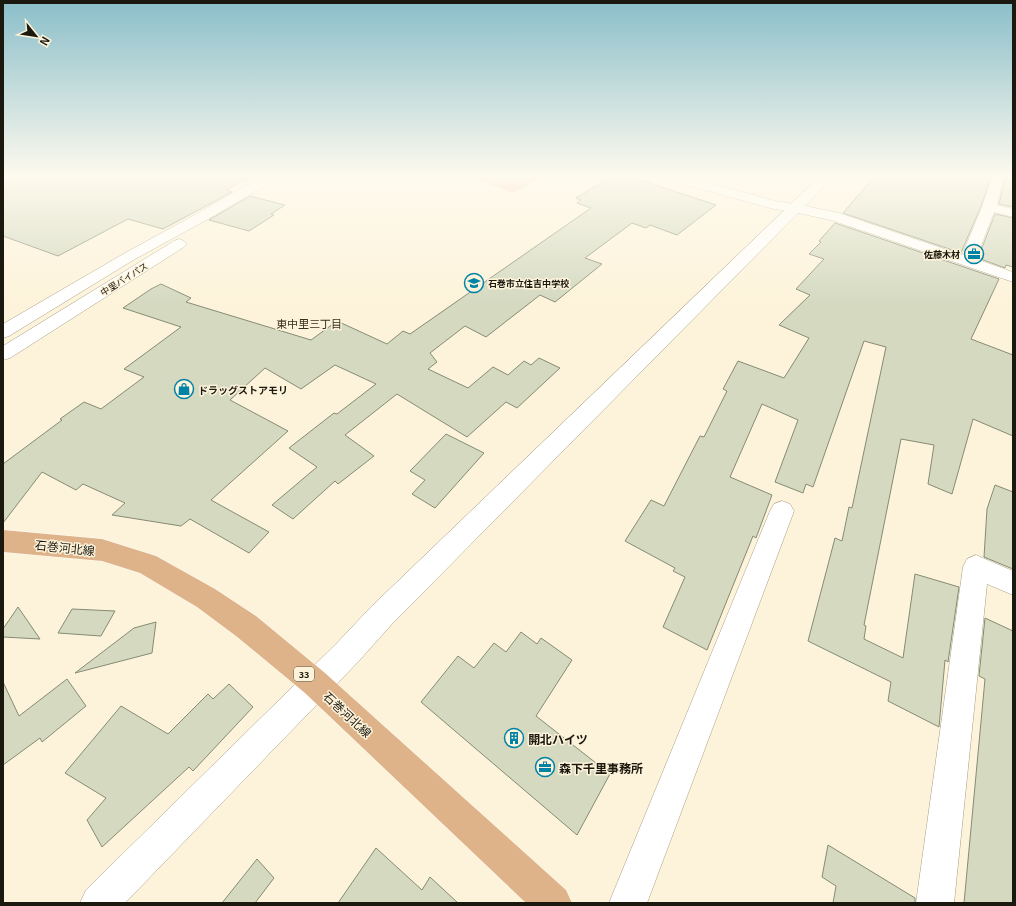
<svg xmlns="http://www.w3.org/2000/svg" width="1016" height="906" viewBox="0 0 1016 906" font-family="Georgia,'Noto Sans JP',serif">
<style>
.green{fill:#fbbaa9}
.building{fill:#d4d9c0;stroke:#868b74}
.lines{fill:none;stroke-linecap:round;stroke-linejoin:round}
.street-casing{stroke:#a69d85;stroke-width:1}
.secondary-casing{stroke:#a69d85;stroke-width:1}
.primary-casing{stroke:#fff;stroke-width:1}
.street{fill:#fff;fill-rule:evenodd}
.secondary{fill:#fff;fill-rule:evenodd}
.primary{fill:#deb389;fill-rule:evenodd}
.labels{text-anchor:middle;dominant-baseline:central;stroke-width:3;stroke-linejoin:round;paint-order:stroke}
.far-poi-label{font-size:9px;font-weight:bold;fill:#1b180f;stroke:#fdf3da;text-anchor:end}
.far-street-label{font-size:9px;fill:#1b180f;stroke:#fdf3da}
.shield{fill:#fdf3da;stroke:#5f5a4c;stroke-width:1}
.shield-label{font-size:9px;font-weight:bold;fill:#1b180f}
.poi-label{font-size:10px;font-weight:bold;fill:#1b180f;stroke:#fdf3da;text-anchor:start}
.neighbourhood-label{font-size:11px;fill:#38301c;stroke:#fdf3da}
.near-street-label{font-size:12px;fill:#1b180f;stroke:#fdf3da}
.near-poi-label{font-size:12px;font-weight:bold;fill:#1b180f;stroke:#fdf3da;text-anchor:start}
</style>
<rect width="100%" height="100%" fill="#fdf3da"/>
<path class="green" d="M471,177H542L513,193Z"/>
<path class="building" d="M3,177H249L226,190L232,192L163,229L128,219L58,256L3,236Z
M610,177H631L716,205L677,235L650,225L646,228L632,223L585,258L602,264L555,302L540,295L486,337L465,326L430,353L437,362L428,369L468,388L493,367L508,375L524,361L531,365L539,358L560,368L517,408L506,402L467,437L397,394L345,435L374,456L338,484L335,481L293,519L272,505L317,467L289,448L334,413L337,414L376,384L335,365L301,389L265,368L230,400L288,431L211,500L269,532L249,553L190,519L181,526L112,515L125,503L83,484L76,490L42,472L3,523V464L62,420L60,419L84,402L101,409L144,377L124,369L181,327L123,308L151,289L161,284L191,298L186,302L311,340L337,321L387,344L403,331L410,334L591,208L577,203L581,200L576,198Z
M874,177H991L981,206L961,253L843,213Z
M1005,178L1013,180V207L999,204Z
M250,196L285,205L271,214L274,215L249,231L209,220Z
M995,214L1013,218V267L1006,265L1005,268L978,258Z
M835,223L999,279L971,339L1013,355V436L973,419L952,494L928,484L934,445L901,439L864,625L866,626L864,639L903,658L915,574L959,587L948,662L945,660L939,727L888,701L891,682L808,641L835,538L842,541L849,507L852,508L886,347L864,341L813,487L806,484L803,493L775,482L798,420L762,404L730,477L772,495L756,538L753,536L707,650L663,627L685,577L673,571L675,568L625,541L651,500L664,506L700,436L704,437L727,391L723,389L738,361L784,378L809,338L779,325L810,295L796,289L824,259L809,254L821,242L819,241Z
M446,434L484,453L435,508L412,494L425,480L410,471Z
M995,485L1013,492V569L984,557L987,509Z
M18,607L40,639L3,637V629Z
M72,609L115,611L101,636L58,633Z
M985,618L1013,631V903H964L985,679L979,676Z
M156,622L152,653L75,673L134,628Z
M521,632L537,644L541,638L572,660L536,716L610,774L577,835L421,702L458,656L474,668L494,643L506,652Z
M67,679L86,706L42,742L40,738L3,765V682L19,716Z
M229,684L253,707L193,771L189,767L102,847L87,820L106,798L65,773L121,706L168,734L208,694L213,699Z
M828,845L915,898V903H833L836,886L822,877Z
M376,848L422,890L430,877L458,903H338Z
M257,859L274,878L255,903H222Z"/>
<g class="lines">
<g class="street-casing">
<path id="street" d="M819,177H832L805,206L839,213L962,255L982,207L992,177H1004L997,205L1013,209V217L994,212L976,259L1013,272V282L831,220L798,213L392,624L357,663L125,903H80L86,890L337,643L372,606Z
M782,501L790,504L794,511L647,903H609L770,511L774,504Z
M976,555L1013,571V595L987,584L954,903H916L963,567L967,559Z"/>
</g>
<g class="secondary-casing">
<path id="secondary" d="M260,177H275L274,180L210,218L135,259L9,336L3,338V324L125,253L200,212Z
M668,177H687L775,201L800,205L802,208L800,211L795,212L774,209L669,180Z
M179,239L184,241L187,244L184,247L10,358L3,360V346L174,241Z"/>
</g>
<g class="primary-casing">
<path id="primary" d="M3,530L102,539L156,556L215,589L256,616L325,673L566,890L572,903H526L305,693L236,636L197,607L140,573L102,561L3,552Z"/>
</g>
<use href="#street" class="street"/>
<use href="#secondary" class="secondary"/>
<use href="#primary" class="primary"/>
</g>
<linearGradient id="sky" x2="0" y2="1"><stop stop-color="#8abec9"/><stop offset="0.58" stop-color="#fefaee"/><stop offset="1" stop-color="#fefaee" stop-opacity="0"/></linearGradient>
<rect width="1016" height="304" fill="url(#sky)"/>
<defs>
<g id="office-ring" transform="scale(1)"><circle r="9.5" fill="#fdf3da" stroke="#0083a6" stroke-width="1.5"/><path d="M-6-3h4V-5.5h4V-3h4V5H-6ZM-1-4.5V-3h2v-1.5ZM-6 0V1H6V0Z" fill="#0083a6"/></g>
<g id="school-ring" transform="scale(1)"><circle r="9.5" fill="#fdf3da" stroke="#0083a6" stroke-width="1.5"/><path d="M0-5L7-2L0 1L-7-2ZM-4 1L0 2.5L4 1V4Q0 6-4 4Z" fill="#0083a6"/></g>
<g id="shop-ring" transform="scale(1)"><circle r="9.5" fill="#fdf3da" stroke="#0083a6" stroke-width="1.5"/><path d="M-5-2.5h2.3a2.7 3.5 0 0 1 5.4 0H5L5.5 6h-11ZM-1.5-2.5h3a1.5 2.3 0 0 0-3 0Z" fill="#0083a6"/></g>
<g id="building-ring" transform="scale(1)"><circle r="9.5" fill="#fdf3da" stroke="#0083a6" stroke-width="1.5"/><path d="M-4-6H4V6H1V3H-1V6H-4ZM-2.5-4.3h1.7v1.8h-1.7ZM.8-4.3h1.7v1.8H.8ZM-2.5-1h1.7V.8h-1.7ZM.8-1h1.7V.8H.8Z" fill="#0083a6"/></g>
</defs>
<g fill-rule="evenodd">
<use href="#office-ring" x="974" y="254"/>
<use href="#school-ring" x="474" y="283"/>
<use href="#shop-ring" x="184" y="389"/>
<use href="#building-ring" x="514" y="738"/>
<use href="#office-ring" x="545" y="767"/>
</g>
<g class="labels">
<g class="far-poi-label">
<text x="960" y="254">佐藤木材</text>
<text x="488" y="283" text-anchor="start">石巻市立住吉中学校</text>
</g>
<g class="far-street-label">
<text transform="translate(124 279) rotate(-32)">中里バイパス</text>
</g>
<rect class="shield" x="294" y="667" width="20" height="14" rx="3"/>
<g class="shield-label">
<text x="304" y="674">33</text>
</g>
<g class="poi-label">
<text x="198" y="389">ドラッグストアモリ</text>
</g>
<g class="neighbourhood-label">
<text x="309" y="323">東中里三丁目</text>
</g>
<g class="near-street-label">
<text transform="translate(65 547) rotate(6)">石巻河北線</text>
<text transform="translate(348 714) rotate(43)">石巻河北線</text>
</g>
<g class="near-poi-label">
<text x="528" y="738">開北ハイツ</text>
<text x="559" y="767">森下千里事務所</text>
</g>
</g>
<rect width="1016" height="906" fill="none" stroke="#1b180f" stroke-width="8"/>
<g transform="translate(36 36) rotate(120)" stroke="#fdf3da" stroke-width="3" paint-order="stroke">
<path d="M0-3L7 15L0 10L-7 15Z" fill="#1b180f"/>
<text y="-6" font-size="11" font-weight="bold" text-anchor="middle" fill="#1b180f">N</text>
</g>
</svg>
